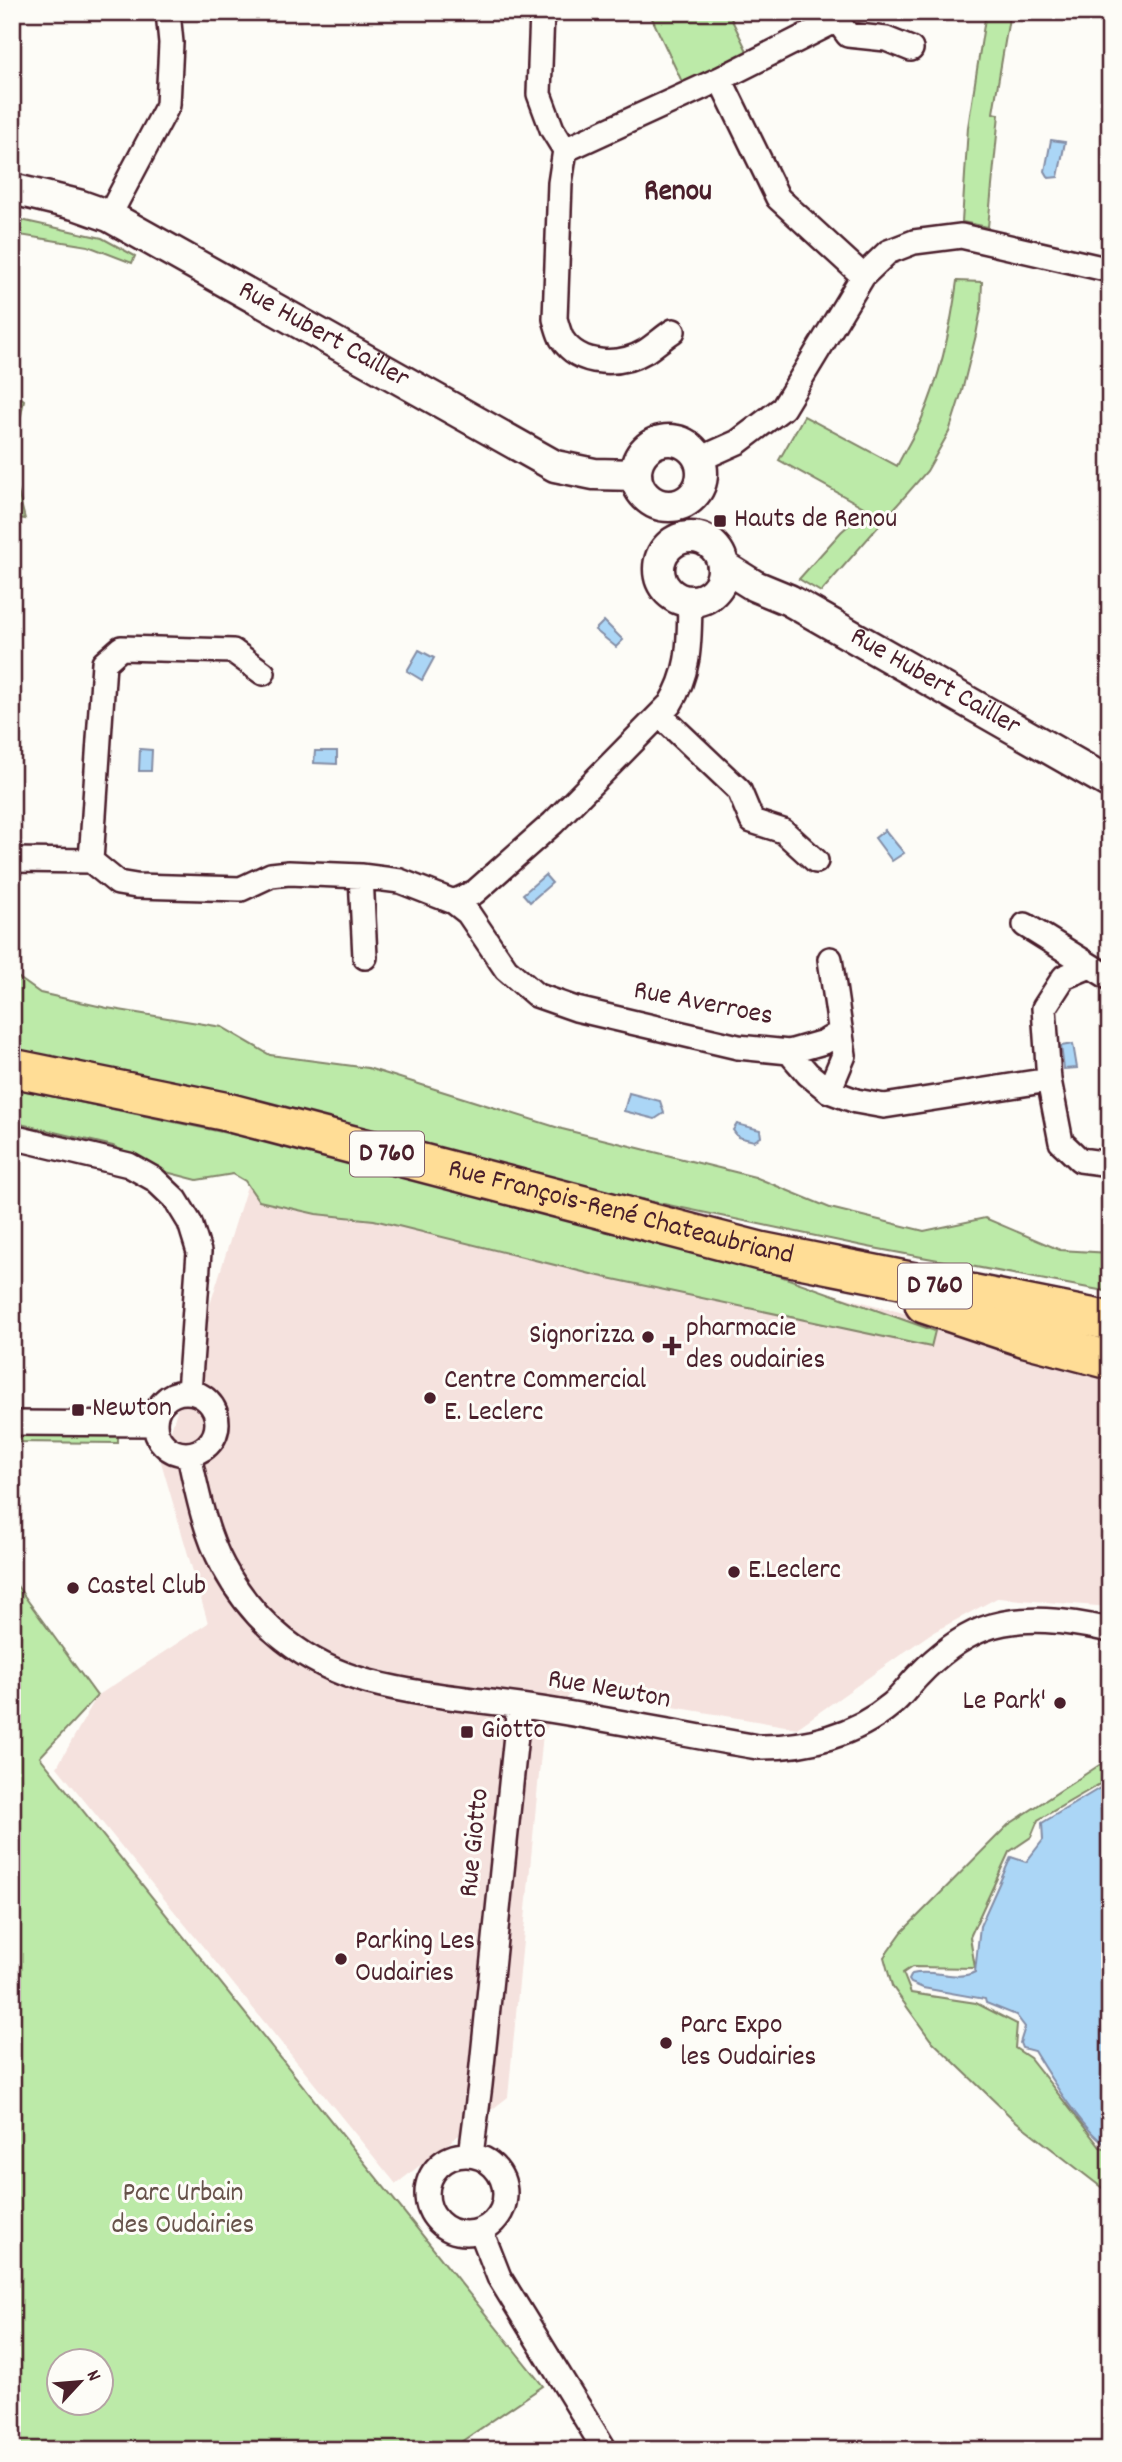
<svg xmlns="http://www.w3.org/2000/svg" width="1122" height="2462" viewBox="0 0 1122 2462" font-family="Dekko,sans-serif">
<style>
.built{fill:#f5e2de}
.green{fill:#bceaa8;stroke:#83846a;stroke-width:2;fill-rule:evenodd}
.water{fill:#abd6f6;stroke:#848da5;stroke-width:2}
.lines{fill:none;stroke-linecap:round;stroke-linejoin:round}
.minor-casing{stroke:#4a1f2b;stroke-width:28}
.tertiary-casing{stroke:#4a1f2b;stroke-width:35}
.primary-casing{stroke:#4a1f2b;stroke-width:42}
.minor{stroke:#fdfcf7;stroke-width:23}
.tertiary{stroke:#fdfcf7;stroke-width:30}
.primary{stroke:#ffdd96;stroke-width:37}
.poi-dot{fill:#4a1f2b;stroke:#fdfcf7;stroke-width:2.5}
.labels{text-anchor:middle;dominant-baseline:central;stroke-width:6;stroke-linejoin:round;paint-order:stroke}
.shield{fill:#fdfcf7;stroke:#806168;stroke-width:2}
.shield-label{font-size:26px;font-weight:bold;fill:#4a1f2b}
.street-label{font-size:28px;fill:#4a1f2b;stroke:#fdfcf7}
.poi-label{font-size:28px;fill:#4a1f2b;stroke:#fdfcf7;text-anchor:start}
.park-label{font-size:28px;fill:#66524a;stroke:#fdfcf7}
.neighbourhood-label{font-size:30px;font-weight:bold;fill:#4a1f2b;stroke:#fdfcf7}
</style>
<rect width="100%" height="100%" fill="#fdfcf7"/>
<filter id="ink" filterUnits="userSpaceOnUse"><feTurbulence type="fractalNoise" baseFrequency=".0143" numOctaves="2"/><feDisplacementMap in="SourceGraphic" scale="14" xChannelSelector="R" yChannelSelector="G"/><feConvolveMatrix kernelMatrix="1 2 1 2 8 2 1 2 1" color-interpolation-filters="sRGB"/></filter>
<g filter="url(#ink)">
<path class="built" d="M261,1141L1046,1351L1110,1378V1607L997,1598L930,1634L797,1728L573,1690L543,1733L508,2097L396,2184L57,1767L97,1696L208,1623L161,1462Z"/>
<path class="green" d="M649,12H728L748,53L683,84Z
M986,12H1010L993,113L999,114L988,227L962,222L968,127Z
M12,218L102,238L135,256L132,263L88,246L14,234L12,239Z
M12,275L19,284L20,321L12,326Z
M957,281L982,282L981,309L976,335L962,391L949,432L927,471L821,592L799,579L841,532L867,509L779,460L804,416L897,466C905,450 915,434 922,418C941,375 951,327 957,281Z
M12,391L24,400L21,415L12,426Z
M12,468L25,519L12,517Z
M12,973L40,993L107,1008L222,1027L270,1055L368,1068L562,1129L755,1177L830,1208L924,1231L985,1218L1060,1250L1110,1253V1292L868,1247L654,1202L254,1107L12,1057Z
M12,1088L241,1136L501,1196L704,1249L935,1331L931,1347L599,1276L374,1220L316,1214L259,1201L245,1181L233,1174L197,1180L166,1172L113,1146L12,1122Z
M12,1436H118V1443L12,1442Z
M12,1579L97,1696L40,1757L543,2386L455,2446L308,2450H12ZM60,2360H102V2402H60Z
M1107,1760L1110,1761V1778L1038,1820L1031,1837L1009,1852L970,1937L975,1968L912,1967L903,1973L911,1993L976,2003L1017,2024L1015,2048L1030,2058L1100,2147L1110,2149V2194L1013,2119L930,2039L892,1986L884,1957L902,1932L1008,1825Z"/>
<path class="water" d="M1051,140L1065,142L1058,177L1049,178L1045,171Z
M604,621L623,640L616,647L595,630Z
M419,650L434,658L422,680L407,671Z
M140,749L152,750L151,771H139Z
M315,751H337V764L314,763Z
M885,830L904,853L892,861L875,838Z
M545,875L552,883L530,902L523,894Z
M1073,1044L1077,1068L1064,1069L1061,1046Z
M629,1093L660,1101L664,1113L655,1119L624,1111Z
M737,1124L760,1130L761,1137L754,1141L738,1137L733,1130Z
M1110,1782V2146C1089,2141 1046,2071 1034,2051L1022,2048L1020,2043L1025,2027L1016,2015L986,2003L985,1999L923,1988L911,1983L909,1980L912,1974C933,1968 956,1982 975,1972L980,1926L1011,1857L1026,1862L1043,1840L1042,1823Z"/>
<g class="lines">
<g class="minor-casing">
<path id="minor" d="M542,12L539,94L552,129L565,150L720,79L837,20L841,12
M837,20L848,35L886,39L911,49
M720,79L778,198L863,276
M565,150L560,183L555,319C557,325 559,334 562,339C580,367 621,366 646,351C655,345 664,337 673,331
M109,216L168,105L171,43L168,12
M700,459L738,442L783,408L863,276L888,252L914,242L961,236L1110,270
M660,715L739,790L752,821L783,831L816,861
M12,860L91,861L118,883L136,886L241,889L271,875L289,873L361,876L400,881L454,902L468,913L506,969L536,995L576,1009L738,1047L789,1052L808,1074L829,1091L856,1101L884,1106L1049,1080
M91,861L104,663L121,648L233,651L263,673
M361,876L365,957
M454,902L475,892L553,823L670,704C691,670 689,640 690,602
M1025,925L1110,978
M1088,967L1064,977L1044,1008L1049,1080L1061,1142L1080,1160L1110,1164
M789,1052L824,1042L841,1032
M829,1091L844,1055L830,959
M12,1137L129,1165L154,1179L176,1200L190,1223L199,1252L189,1392
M155 1423a31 31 0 1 1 62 0a31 31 0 1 1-62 0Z
M12,1423L154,1424
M189,1455C197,1492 205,1533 223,1566C254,1624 305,1665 369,1682C426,1697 485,1700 542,1709C614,1720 686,1735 757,1747C806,1748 855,1735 892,1704C902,1696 909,1685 918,1676C936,1657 958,1639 983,1629C1022,1614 1069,1621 1110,1630
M427 2194a39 39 0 1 1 78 0a39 39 0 1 1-78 0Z
M471,2155L480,2085L519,1706
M481,2231L499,2277L605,2450"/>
</g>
<g class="tertiary-casing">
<g id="tertiary">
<path id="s1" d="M12,189L78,205L109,216L555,466L594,474L636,475"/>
<circle cx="669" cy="473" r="33"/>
<circle cx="691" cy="569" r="32"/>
<path id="s2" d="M723,566L755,586L789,600L1110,783"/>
</g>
</g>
<g class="primary-casing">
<g id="primary">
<path id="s3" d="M12,1068L223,1111L760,1251L1110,1321"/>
<path d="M924,1304L1026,1338L1110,1360"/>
</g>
</g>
<use href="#minor" class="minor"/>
<use href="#tertiary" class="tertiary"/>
<use href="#primary" class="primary"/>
</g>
</g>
<g class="poi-dot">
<rect x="713" y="514" width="14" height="14" rx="3.5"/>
<circle cx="648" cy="1337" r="7"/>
<path d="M668.5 1335.5h7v7h7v7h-7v7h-7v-7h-7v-7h7z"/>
<circle cx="430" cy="1398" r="7"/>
<rect x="71" y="1403" width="14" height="14" rx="3.5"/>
<circle cx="734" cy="1572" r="7"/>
<circle cx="73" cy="1588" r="7"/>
<circle cx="1060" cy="1703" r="7"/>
<rect x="460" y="1725" width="14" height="14" rx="3.5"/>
<circle cx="341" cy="1959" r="7"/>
<circle cx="666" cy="2043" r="7"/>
</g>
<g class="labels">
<g class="shield">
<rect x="350" y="1131.5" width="74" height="45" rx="5"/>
<rect x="898" y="1263.5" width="74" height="45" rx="5"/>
</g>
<g class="shield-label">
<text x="387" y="1154">D 760</text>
<text x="935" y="1286">D 760</text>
</g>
<g class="street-label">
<text stroke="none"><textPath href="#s1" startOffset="346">Rue Hubert Cailler</textPath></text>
<text stroke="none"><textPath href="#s2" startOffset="242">Rue Hubert Cailler</textPath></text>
<text transform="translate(703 1005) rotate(11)">Rue Averroes</text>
<text stroke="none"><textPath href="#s3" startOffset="626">Rue François-René Chateaubriand</textPath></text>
<text transform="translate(609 1691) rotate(10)">Rue Newton</text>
<text transform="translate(476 1843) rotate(-84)">Rue Giotto</text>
</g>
<g class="poi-label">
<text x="734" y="521">Hauts de Renou</text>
<text x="686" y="1330">pharmacie<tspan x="686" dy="32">des oudairies</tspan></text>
<text x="634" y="1337" text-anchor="end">Signorizza</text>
<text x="444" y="1382">Centre Commercial<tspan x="444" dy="32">E. Leclerc</tspan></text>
<text x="92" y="1410">Newton</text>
<text x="748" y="1572">E.Leclerc</text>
<text x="87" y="1588">Castel Club</text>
<text x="1046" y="1703" text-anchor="end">Le Park'</text>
<text x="481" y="1732">Giotto</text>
<text x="355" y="1943">Parking Les<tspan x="355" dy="32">Oudairies</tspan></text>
<text x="680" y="2027">Parc Expo<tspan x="680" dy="32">les Oudairies</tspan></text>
</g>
<g class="park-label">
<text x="183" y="2195">Parc Urbain<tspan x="183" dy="32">des Oudairies</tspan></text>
</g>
<g class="neighbourhood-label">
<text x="678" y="193">Renou</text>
</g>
</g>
<rect width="1122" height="2462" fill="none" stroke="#fdfcf7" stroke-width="42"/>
<rect x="21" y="21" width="1080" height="2420" fill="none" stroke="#4a1f2b" stroke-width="2.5" filter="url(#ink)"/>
<g transform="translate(80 2382) rotate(64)"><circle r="33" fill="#fdfcf7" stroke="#b5a4a5" stroke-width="2"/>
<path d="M0-5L12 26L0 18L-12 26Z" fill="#4a1f2b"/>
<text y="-10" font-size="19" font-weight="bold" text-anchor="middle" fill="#4a1f2b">N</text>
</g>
</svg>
